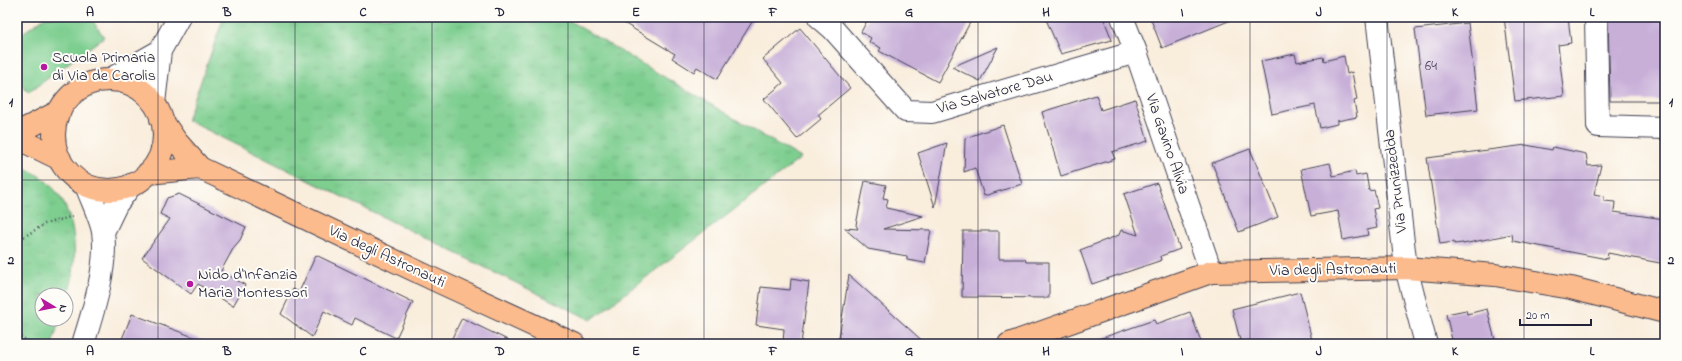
<svg xmlns="http://www.w3.org/2000/svg" width="1682" height="361" viewBox="0 0 1682 361" font-family="'Indie Flower',sans-serif">
<style>
.grass{fill:url(#grass-tufts);stroke:#507865}
.pitch{fill:#7dce8f;stroke:#507865}
.building{fill:#c7afd8}
.lines{fill:none;stroke-linecap:round;stroke-linejoin:round}
.minor-casing{stroke:#424053;stroke-width:24}
.major-casing{stroke:#424053;stroke-width:24}
.path{stroke:#424053;stroke-width:2.5;stroke-dasharray:1 3;stroke-linecap:butt}
.minor{stroke:#fff;stroke-width:22}
.major{stroke:#fbbb8c;stroke-width:22}
.grid{fill:none;stroke:#22223b;stroke-width:1;stroke-opacity:0.55}
.poi-dot{fill:#b5179e;stroke:#fdfcf7;stroke-width:1.5}
.labels{text-anchor:middle;dominant-baseline:central;stroke-width:4;stroke-linejoin:round;paint-order:stroke}
.number-label{font-size:14px;fill:#4b4562}
.poi-label{font-size:16px;fill:#22223b;stroke:#fdfcf7;text-anchor:start}
.street-label{font-size:16px;fill:#22223b;stroke:#fdfcf7}
.neatline{fill:none;stroke:#22223b;stroke-width:1.5}
.grid-label{font-size:13px;text-anchor:middle;font-weight:bold;fill:#22223b}
</style>
<defs>
<pattern id="grass-tufts" width="24" height="20" patternUnits="userSpaceOnUse"><rect width="24" height="20" fill="#7dce8f"/><path d="M3 7l-1-3M5 7V3M7 7l1-3M15 17l-1-3M17 17v-4M19 17l1-3" fill="none" stroke="#6cb17c"/></pattern>
</defs>
<rect width="100%" height="100%" fill="#fdfcf7"/>
<filter id="ink" filterUnits="userSpaceOnUse"><feTurbulence type="fractalNoise" baseFrequency=".025" numOctaves="2"/><feDisplacementMap in="SourceGraphic" scale="8" xChannelSelector="R" yChannelSelector="G"/><feConvolveMatrix kernelMatrix="1 2 1 2 8 2 1 2 1" color-interpolation-filters="sRGB"/></filter>
<filter id="wash" filterUnits="userSpaceOnUse"><feTurbulence type="fractalNoise" baseFrequency=".012" numOctaves="4" result="noise"/><feDisplacementMap in="SourceGraphic" scale="16" xChannelSelector="R" yChannelSelector="G"/><feGaussianBlur stdDeviation="0.9" result="paint"/><feColorMatrix in="noise" values="0 0 0 0 0 0 0 0 0 0 0 0 0 0 0 0 0 1.4 0 .05"/><feComposite in="paint" operator="in"/></filter>
<g filter="url(#wash)">
<rect width="100%" height="100%" fill="#f9eddc"/>
<path class="grass" d="M224,17H563L801,158L591,320L187,120Z
M17,168C30,169 37,174 47,182C74,205 78,246 72,279C71,286 68,293 66,300V295H42V319H60L52,344H17Z"/>
<path class="pitch" d="M45,17H90L104,37L28,93L17,78V37Z"/>
<g id="blocks">
<path class="building" d="M614,17H755L717,79L697,67L694,72L672,58L675,54Z
M869,17H973L938,82L879,51L881,48L869,42L871,38L861,32Z
M1045,17H1103L1112,40L1061,54Z
M1150,17H1236V18L1162,48Z
M1504,17H1568L1571,43L1558,45L1564,96L1515,101Z
M1608,17H1665V101H1610Z
M1468,23L1478,109L1426,115L1415,29Z
M800,28L850,88L818,115L821,119L797,139L764,99L783,83L763,59Z
M998,47L980,81L952,67Z
M1295,54L1297,62L1323,57L1324,61L1344,56L1347,74L1352,72L1357,100L1354,101L1357,117L1337,121V124L1320,128L1315,105L1272,114L1261,61Z
M1096,95L1101,110L1135,99L1148,141L1112,152L1115,159L1061,176L1042,112Z
M1003,125L1022,184L984,196L975,168L964,172L965,138Z
M947,143L935,207L918,153Z
M1526,145L1552,150L1553,147L1586,154L1588,166L1601,165L1594,194L1604,196V201L1615,202L1614,212L1665,219V264L1608,253L1607,259L1513,241L1512,234L1463,244V243L1454,244V242L1440,244L1427,158Z
M1250,149L1278,217L1239,232L1212,163Z
M1330,163L1333,176L1355,171L1356,176L1366,174L1369,191L1374,190L1378,208L1373,209L1377,228L1367,230L1368,235L1343,240L1338,211L1311,216L1301,169Z
M865,181L886,185L883,198L888,199L886,208L923,216L883,229L931,230L925,263L907,260V256L868,249L844,228L858,229L856,225Z
M1157,183L1180,249L1161,256L1162,260L1092,284L1080,250L1119,235L1121,230L1138,235L1124,194Z
M179,194L246,227L240,240L234,247L221,271L245,285L233,306L198,284L191,294L142,258L170,219L160,214L167,198Z
M963,231H999V259H1025L1026,262H1049V298L962,297Z
M316,255L413,302L396,338L355,318L352,325L324,311L312,337L281,314L293,289L299,292Z
M849,275L879,302L926,344H838Z
M791,279L809,282L801,344H783L784,329L756,325L761,287L790,290Z
M1300,292L1313,344H1241L1232,309Z
M1487,309L1496,344H1453L1446,314L1466,310L1467,314Z
M1190,312L1202,344H1094L1093,341L1154,320L1156,324Z
M132,314L207,342L206,344H120Z
M462,318L516,344H449Z"/>
</g>
</g>
<g filter="url(#ink)">
<use href="#blocks" fill-opacity="0" stroke="#424053" stroke-width="1"/>
<g class="lines">
<g class="minor-casing">
<path id="minor" d="M819,17L833,29L906,111L932,112L1136,52
M1122,17L1136,52L1211,272
M1377,17L1406,268L1426,344
M1596,17L1598,126L1665,128
M109,80L160,51
M154,103L160,51L179,17
M103,232L116,205L131,185
M83,344C93,312 108,266 103,232C101,219 91,199 86,185"/>
</g>
<g class="major-casing">
<path id="major" d="M54 135a55 55 0 1 1 110 0a55 55 0 1 1-110 0Z
M161,119L176,141L200,168L435,280L574,344
M17,133L60,111
M17,138L60,159
M148,173L200,168
M1009,344L1211,272L1406,268L1495,275L1571,288L1665,312"/>
</g>
<path class="path" d="M17,241L45,224L74,216
M17,335L33,344"/>
<use href="#minor" class="minor"/>
<use href="#major" class="major"/>
</g>
</g>
<path class="grid" d="M158,17V344M295,17V344M432,17V344M568,17V344M704,17V344M841,17V344M978,17V344M1114,17V344M1250,17V344M1387,17V344M1524,17V344M17,180H1665"/>
<g class="poi-dot">
<circle cx="44" cy="67" r="4"/>
<circle cx="190" cy="284" r="4"/>
</g>
<g class="labels">
<g class="number-label">
<text x="1431" y="66">64</text>
</g>
<g class="poi-label">
<text x="52" y="58">Scuola Primaria<tspan x="52" dy="18">di Via de Carolis</tspan></text>
<text x="198" y="275">Nido d'Infanzia<tspan x="198" dy="18">Maria Montessori</tspan></text>
</g>
<g class="street-label">
<text transform="translate(995 93) rotate(-16)">Via Salvatore Dau</text>
<text transform="translate(1167 144) rotate(71)">Via Gavino Alivia</text>
<text transform="translate(1396 181) rotate(-97)">Via Prunizzedda</text>
<text transform="translate(387 257) rotate(25)">Via degli Astronauti</text>
<text transform="translate(1333 270) rotate(-1)">Via degli Astronauti</text>
</g>
</g>
<rect width="1682" height="361" fill="none" stroke="#fdfcf7" stroke-width="44"/>
<g transform="translate(54 307) rotate(100)"><circle r="19" fill="#fdfcf7" stroke="#a5a5ac"/>
<path d="M0-3L7 15L0 10L-7 15Z" fill="#b5179e"/>
<text y="-6" font-size="11" font-weight="bold" text-anchor="middle" fill="#22223b">N</text>
</g>
<path d="M1520 319v6h71v-6" fill="none" stroke="#22223b" stroke-width="2"/>
<text x="1526" y="319" font-size="12" fill="#22223b" stroke="#fdfcf7" stroke-width="3" paint-order="stroke">20 m</text>
<rect x="22" y="22" width="1638" height="317" class="neatline"/>
<g class="grid-label">
<text x="90" y="16">A</text>
<text x="227" y="16">B</text>
<text x="363" y="16">C</text>
<text x="500" y="16">D</text>
<text x="636" y="16">E</text>
<text x="773" y="16">F</text>
<text x="909" y="16">G</text>
<text x="1046" y="16">H</text>
<text x="1182" y="16">I</text>
<text x="1319" y="16">J</text>
<text x="1455" y="16">K</text>
<text x="1592" y="16">L</text>
<text x="11" y="106">1</text>
<text x="1671" y="106">1</text>
<text x="11" y="264">2</text>
<text x="1671" y="264">2</text>
<text x="90" y="355">A</text>
<text x="227" y="355">B</text>
<text x="363" y="355">C</text>
<text x="500" y="355">D</text>
<text x="636" y="355">E</text>
<text x="773" y="355">F</text>
<text x="909" y="355">G</text>
<text x="1046" y="355">H</text>
<text x="1182" y="355">I</text>
<text x="1319" y="355">J</text>
<text x="1455" y="355">K</text>
<text x="1592" y="355">L</text>
</g>
</svg>
